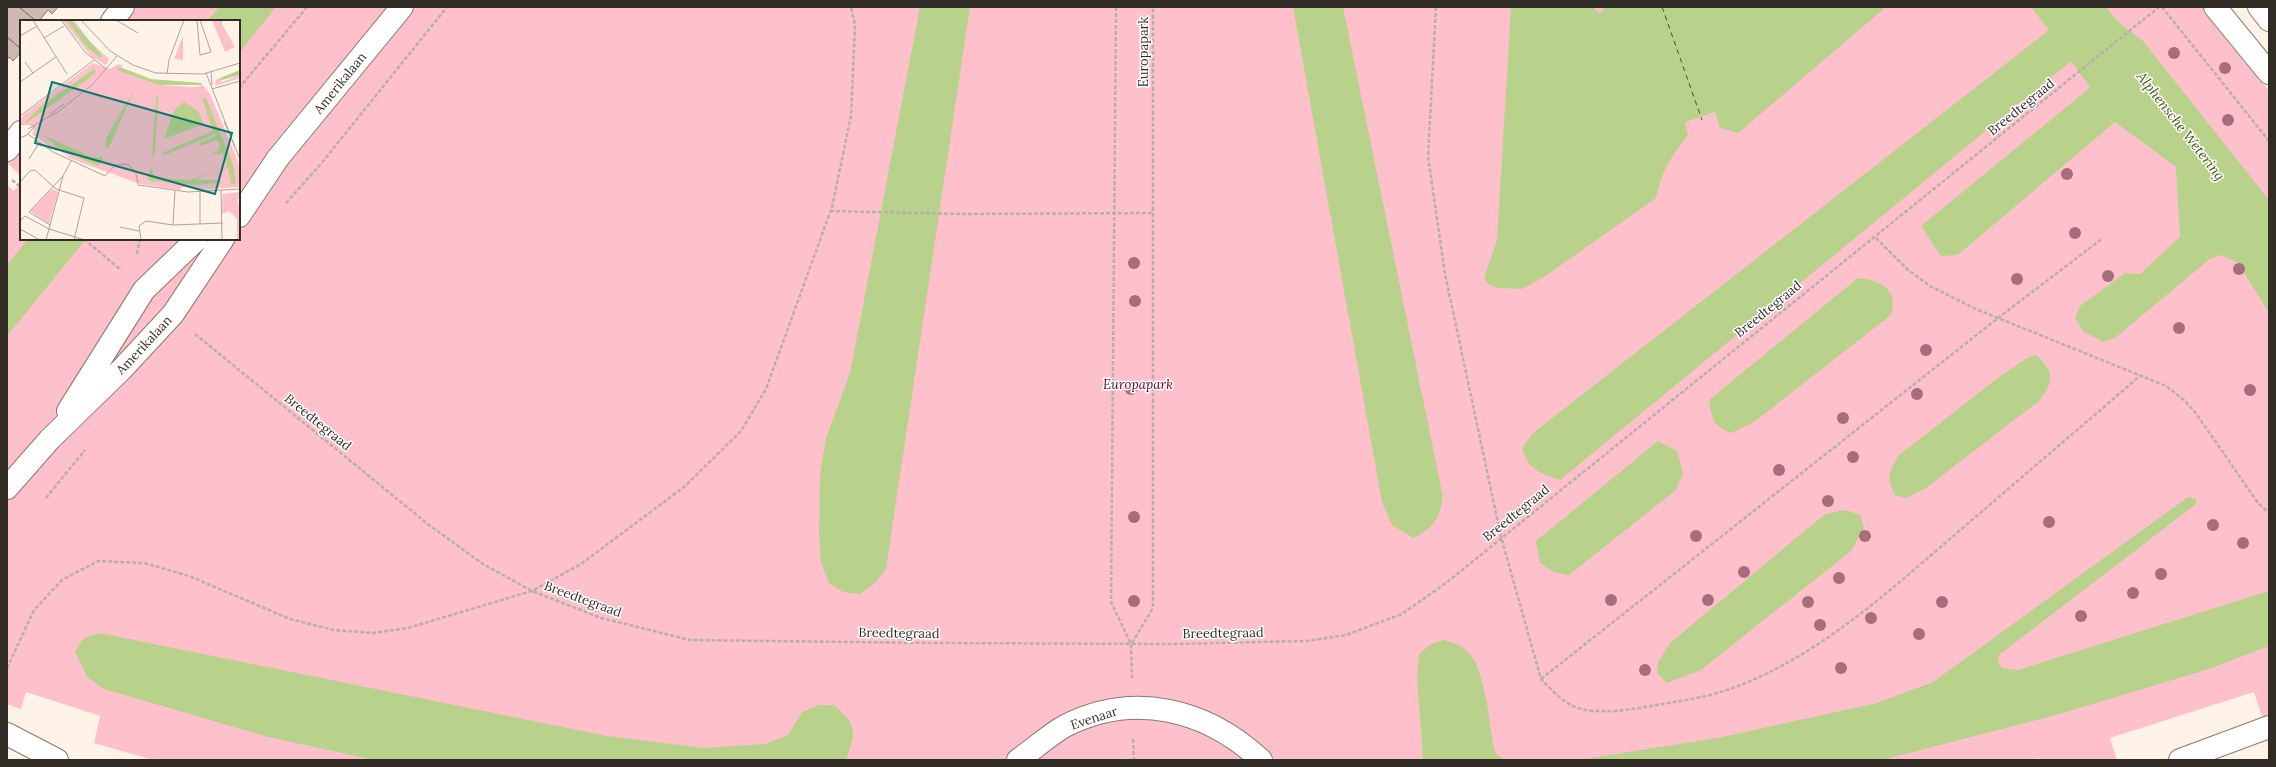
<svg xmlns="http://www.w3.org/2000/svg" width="2276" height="767" viewBox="0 0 2276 767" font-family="Lora,serif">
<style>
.green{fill:#fec0ca}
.water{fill:#b8d18b}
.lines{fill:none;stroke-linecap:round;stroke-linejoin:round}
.ferry{stroke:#44590c;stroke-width:1;stroke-dasharray:5 4;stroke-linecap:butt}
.building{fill:#cdb8b2;stroke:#8d7a75}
.minor-casing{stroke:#877a6d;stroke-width:24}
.path{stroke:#b9afa6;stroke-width:2.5;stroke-dasharray:4 2;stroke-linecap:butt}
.minor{stroke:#fff;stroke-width:22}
.tree{fill:#a86d7c}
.labels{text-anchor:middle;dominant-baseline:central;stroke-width:3;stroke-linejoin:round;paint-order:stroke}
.street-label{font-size:13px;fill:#322c27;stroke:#fff}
.park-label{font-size:13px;font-style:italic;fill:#600025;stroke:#fff}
.water-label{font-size:14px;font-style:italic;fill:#44590c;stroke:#fff}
.inset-river{fill:none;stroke:#b8d18b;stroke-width:2}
.inset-road{fill:none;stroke:#ada39a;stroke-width:1}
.view{fill:#0f766e;fill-opacity:0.15;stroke:#0f766e;stroke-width:2}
.inset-edge{fill:none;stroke:#322c27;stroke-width:2}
</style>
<rect width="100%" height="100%" fill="#fff3e7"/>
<path class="green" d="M135,7H2203L2269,91V715L2262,717L2254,692L2110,738L2117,760H2039V758L2030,760H153L94,743L100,716L26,692L21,709L7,704V185L14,191L21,182V239H239V21H123Z
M21,147V176L7,163Z"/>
<path class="water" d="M219,7H276L239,53V21H207Z
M920,7H970L886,569L874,584L860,594L843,592L829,583L821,563L819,532L820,474L826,438L850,373Z
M1293,7H1343L1443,497C1439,519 1434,528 1413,538L1392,525L1382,502Z
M1511,7H1593L1600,14L1605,7H1886L1738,133L1720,128L1715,112L1685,122L1688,135C1671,157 1662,170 1656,198L1544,277L1522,289L1499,288L1489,285L1484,278L1497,240Z
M2031,7H2106L2117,21L2143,41L2269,200V313L2238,263L2221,255L2211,258L2115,338L2103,342L2083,331L2075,318L2080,306L2125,273L2140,274L2180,237L2176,167L2115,122L1958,255L1941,256L1921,226L2086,91L2090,87L2071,61L1560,480C1539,472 1529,471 1522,448L1533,433L2049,30Z
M28,239H86L7,336V265Z
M1858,278C1880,280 1900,290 1891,315L1754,422L1731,433C1713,426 1712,419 1709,400Z
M2036,355C2055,372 2054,382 2039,401L1926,488L1906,498L1895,495C1886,478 1889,472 1898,456L1995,380L2027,358Z
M1658,441L1677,451L1683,473L1676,490L1569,575L1553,572L1540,563L1536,541Z
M2188,497L2196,499V504L1999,655L1998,661L2002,668L2018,670L2269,591V646L2209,669L2056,715L1882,760H1578L1717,738L1877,703L1933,682Z
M1846,510L1860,515L1864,528L1851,551L1701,670L1667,683L1657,673L1658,662L1670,643L1825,514Z
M100,633L607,736L704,748L765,744L788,735L802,712L819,705H834C858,725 856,732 846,760H374L268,737L104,689L87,677L75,651L84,638Z
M1444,640C1454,643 1464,646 1471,655C1485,673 1490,728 1495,753L1505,760H1423L1417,678L1419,654L1431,644Z"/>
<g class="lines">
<path class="ferry" d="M1662,7L1702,120"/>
</g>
<path class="building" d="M7,7H19L36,21H21V49L7,37Z
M19,7H58L52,14L48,10L39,21H36Z
M7,37L21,49V52L13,61L9,57L7,60Z"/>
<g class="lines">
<g class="minor-casing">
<path id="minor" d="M2215,7L2269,73
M2259,7L2269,20
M112,21L123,7
M7,150L21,132
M239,216L278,158L402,7
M68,411L144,290L197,239
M7,488L50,439L122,369L173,314L223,239
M7,734L57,760
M1018,760C1034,749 1049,735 1065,726C1134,691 1206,709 1261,760
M2180,760L2269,727"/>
</g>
<path class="path" d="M1116,7L1111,602L1131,644L1132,678
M1436,7L1428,156L1445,274L1501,537L1541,679C1550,688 1559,699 1571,705C1593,717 1633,709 1657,705C1679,701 1702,698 1724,691C1817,660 1892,588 1965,526C2023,476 2082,426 2141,375
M2162,7L2269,141
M239,88L307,7
M12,180L21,187
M286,203L320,165L447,7
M830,211L961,214L1153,213
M1876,238L1908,270L1930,286L1976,309L2166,386L2184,400L2195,412L2258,503L2269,513
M84,239L121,270
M137,254L140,239
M195,334L429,525L483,564L532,591L601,618L690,640L932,643L1173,644L1306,641L1346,635L1402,614L1446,583L2159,7
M46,498L85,450
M1132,643L1153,608V7
M7,668L34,610L62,580L98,561L144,563L189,576L290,619L334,630L373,633L408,628L532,591L581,564L684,487L741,431L766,389L832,207L851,116L855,25L851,7
M1541,679L1998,318L2103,238
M1133,739L1134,760"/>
<use href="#minor" class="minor"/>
</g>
<g class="tree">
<circle cx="2174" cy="53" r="6"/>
<circle cx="2225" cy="68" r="6"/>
<circle cx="2228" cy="120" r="6"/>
<circle cx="2067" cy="174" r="6"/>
<circle cx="2075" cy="233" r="6"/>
<circle cx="1134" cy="263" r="6"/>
<circle cx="2239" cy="269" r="6"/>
<circle cx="2108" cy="276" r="6"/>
<circle cx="2017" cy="279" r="6"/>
<circle cx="1135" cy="301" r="6"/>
<circle cx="2179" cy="328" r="6"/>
<circle cx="1926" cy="350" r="6"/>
<circle cx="1131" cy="389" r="6"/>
<circle cx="2250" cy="390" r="6"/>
<circle cx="1917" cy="394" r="6"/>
<circle cx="1843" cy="418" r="6"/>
<circle cx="1853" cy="457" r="6"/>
<circle cx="1779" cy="470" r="6"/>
<circle cx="1828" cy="501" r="6"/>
<circle cx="1134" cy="517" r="6"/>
<circle cx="2049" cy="522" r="6"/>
<circle cx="2213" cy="525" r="6"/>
<circle cx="1696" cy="536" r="6"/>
<circle cx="1865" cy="536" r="6"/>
<circle cx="2243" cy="543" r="6"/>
<circle cx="1744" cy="572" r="6"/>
<circle cx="2161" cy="574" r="6"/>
<circle cx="1839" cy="578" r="6"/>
<circle cx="2133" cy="593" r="6"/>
<circle cx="1611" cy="600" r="6"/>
<circle cx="1708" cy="600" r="6"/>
<circle cx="1134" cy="601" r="6"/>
<circle cx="1808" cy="602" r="6"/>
<circle cx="1942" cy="602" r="6"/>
<circle cx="2081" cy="616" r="6"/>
<circle cx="1871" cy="618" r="6"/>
<circle cx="1820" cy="625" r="6"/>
<circle cx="1919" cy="634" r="6"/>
<circle cx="1841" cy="668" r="6"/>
<circle cx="1645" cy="670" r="6"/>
</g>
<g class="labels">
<g class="street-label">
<text transform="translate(1143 52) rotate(-90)">Europapark</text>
<text transform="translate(340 83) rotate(-51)">Amerikalaan</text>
<text transform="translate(2021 107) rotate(-39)">Breedtegraad</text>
<text transform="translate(1768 309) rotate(-39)">Breedtegraad</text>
<text transform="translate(144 345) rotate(-47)">Amerikalaan</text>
<text transform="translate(318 422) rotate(39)">Breedtegraad</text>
<text transform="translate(1516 513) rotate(-39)">Breedtegraad</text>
<text transform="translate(583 599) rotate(20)">Breedtegraad</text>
<text transform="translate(899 633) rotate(1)">Breedtegraad</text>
<text transform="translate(1223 633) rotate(-1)">Breedtegraad</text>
<text transform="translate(1094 718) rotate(-18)">Evenaar</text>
</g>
<g class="park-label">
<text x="1138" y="384">Europapark</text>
</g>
<g class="water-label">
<text transform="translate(2181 126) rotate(52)">Alphensche Wetering</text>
</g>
</g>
<g transform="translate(20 20)">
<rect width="220" height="220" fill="#fff3e7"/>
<path d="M42,0H46L66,26L81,39L82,35L70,25L51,0H54L70,22L89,39L86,45L72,37ZM192,0H202V4L215,27L205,32ZM163,16V40L154,39ZM73,43L90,49L98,44L103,46L98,48L99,51L140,65L173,67L181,66L182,64L190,74L220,146V167L176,170V168L161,167L160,170L120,164L49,138V136L37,129L36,131L12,114L14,110L10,105H0V99L7,92ZM220,55V58L195,66L196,59L200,58L198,60L202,62ZM32,169L38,172L29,204L10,191ZM220,172L217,184L220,182V220H217V199L209,191L202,194V185L203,174Z" fill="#fec0ca"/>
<path d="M46,0H51L82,35L81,39L66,26ZM100,47L131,59L181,63L182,65H139L99,51L97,49ZM74,49L76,52L65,61L8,102H5L19,88ZM220,50V55L198,61L200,58ZM115,68L89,127L85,128L86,118ZM138,75L135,134L132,136L136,77ZM182,78H186L213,144L216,164H211L208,148L202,150L207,146L203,133L189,135L199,130L200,124L197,120L180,126L179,123L195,116V114L145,135L142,133L193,111ZM164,82L178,91L184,104L144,119L154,90ZM23,115L71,137H82L83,140L78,146L66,141L36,126ZM132,145L133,155L139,158L170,160L194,151L175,160H200L202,162L179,165L130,161L127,158Z" fill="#b8d18b"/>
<path class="inset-river" d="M163,96L164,110"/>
<path class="inset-road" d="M13,0L47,54M41,0L65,32L86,49M61,0L90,31L113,45L136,53L183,54L220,43M96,0L118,13M177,0L180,35L191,32L180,0M0,16L17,6M24,18L44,6M5,42L13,53M191,52L192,65M186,53L215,127M147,54L149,40L164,0M0,62L36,37M192,69L220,61M30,94L44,84M0,96L74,40M204,101L220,139M8,109L39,91L72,65L97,36M8,114L33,132L85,156L95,145L108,144L116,153L118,165L168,172L220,169M0,118L7,115L15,106M9,139L19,123M43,156L29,209L65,220M0,162L10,151L15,150L36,169L64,178L54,220M201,170L202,220M0,201L5,196L29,209L26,220M180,204V172M30,205L9,192L43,156L51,141M153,205L155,171M100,207L119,211M0,209L20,220M121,220L119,206L126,201L153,205L203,203"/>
<path class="view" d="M32,62L212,113L195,174L15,123Z"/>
<rect width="220" height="220" class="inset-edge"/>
</g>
<rect width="2276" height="767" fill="none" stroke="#322c27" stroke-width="16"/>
</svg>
